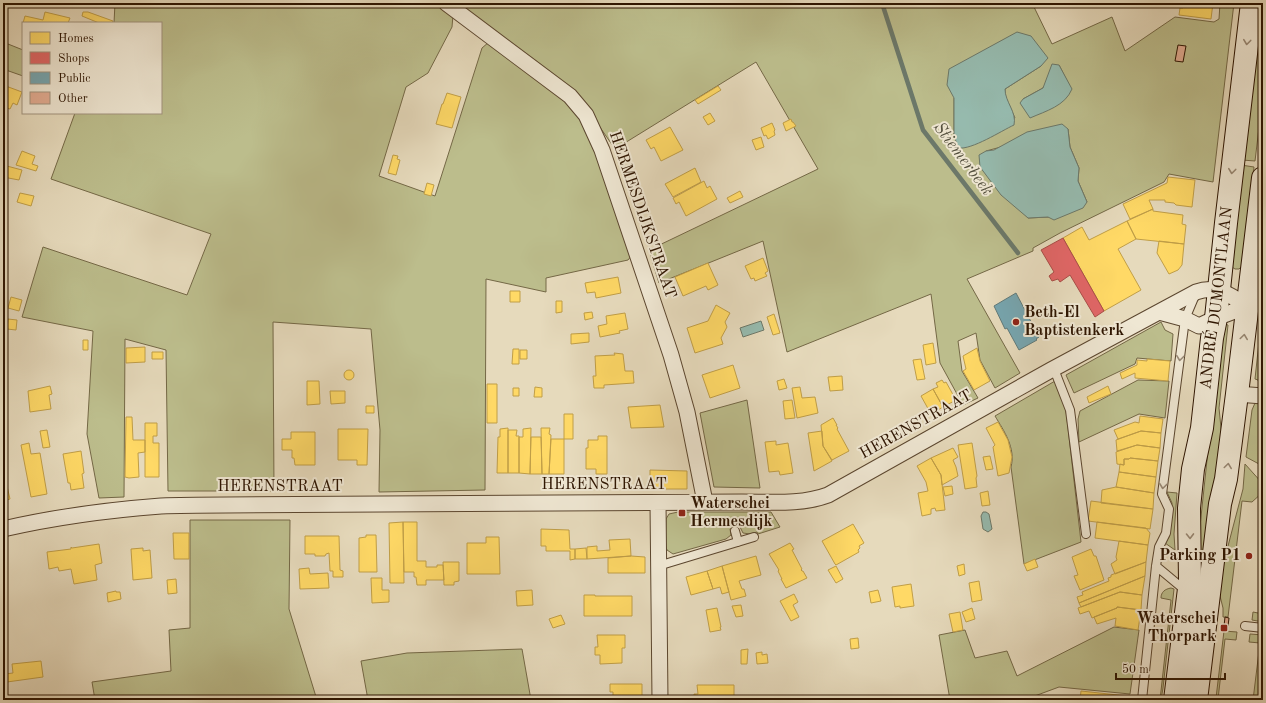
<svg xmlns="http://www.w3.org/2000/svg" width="1266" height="703" viewBox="0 0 1266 703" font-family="'Old Standard TT',serif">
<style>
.green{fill:#bcbd8c;stroke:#746846;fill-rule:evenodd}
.water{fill:#96bbaf;stroke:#6c7869}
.homes{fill:#ffd966;stroke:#c09e47}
.shops{fill:#e06666;stroke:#aa4d47}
.public{fill:#76a5af;stroke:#607a7a}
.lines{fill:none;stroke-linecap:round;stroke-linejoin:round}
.stream{stroke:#6c7869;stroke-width:4.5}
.building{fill:#e2ac92;stroke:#2d1400}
.service-casing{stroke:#5b462f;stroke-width:10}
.minor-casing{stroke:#5b462f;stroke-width:17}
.secondary-casing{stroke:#2d1400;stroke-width:24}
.service{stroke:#efe7d3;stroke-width:8}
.minor{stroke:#efe7d3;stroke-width:15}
.secondary{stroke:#efe7d3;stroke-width:22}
.oneway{stroke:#988874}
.poi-dot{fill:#8f2418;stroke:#efe7d3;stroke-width:1.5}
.labels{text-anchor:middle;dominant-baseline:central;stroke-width:4;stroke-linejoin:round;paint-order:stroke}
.street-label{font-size:16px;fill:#2d1400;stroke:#efe7d3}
.poi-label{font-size:16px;font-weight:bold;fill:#2d1400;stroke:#efe7d3;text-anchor:start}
.water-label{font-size:17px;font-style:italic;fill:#524e3d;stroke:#efe7d3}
</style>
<rect width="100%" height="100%" fill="#e6dabc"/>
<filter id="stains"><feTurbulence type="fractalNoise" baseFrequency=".005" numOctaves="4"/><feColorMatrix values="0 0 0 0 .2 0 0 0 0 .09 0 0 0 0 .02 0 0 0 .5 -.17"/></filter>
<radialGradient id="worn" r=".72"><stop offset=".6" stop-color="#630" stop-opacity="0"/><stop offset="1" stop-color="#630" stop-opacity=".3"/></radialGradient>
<path class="green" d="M115,3H437L453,15L452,27L428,73L406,87L379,176L435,196L482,48L489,42L576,109L591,132L632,255L628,260L546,278V292L486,279L485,490L379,492L380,430L371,329L273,322L274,491H168L166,350L125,339L124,497L99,498L87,434L93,331L22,317L43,247L187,295L211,234L51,179L75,113H161V23H114Z
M452,3H1036L1034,7L1052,44L1112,17L1125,51L1175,17L1214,22L1219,19L1220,3H1234L1213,182L1169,174L1164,182L1060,233L1033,248V251L967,279L1020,373L995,388L980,360L976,333L958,341L962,371L978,398L963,405L940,363L931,294L787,352L763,241L659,283L649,250L818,169L756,62L615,149L586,107ZM1059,65L1071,89L1023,99L1043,88ZM1041,66L1005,89V96L1015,118L954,135V98ZM1068,129L1070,147L1079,168L1078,181L1087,202L1049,217L1028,218L980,167L986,151Z
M1262,3H1263V94L1255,161L1242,160Z
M3,42L23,50V76L3,69Z
M1241,165L1254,167L1243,265L1239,269H1235L1232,267Z
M1161,322L1165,330L1173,334L1171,361L1137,358L1135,364L1074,393L1066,375Z
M1261,323H1263V387L1259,383L1258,380L1255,379Z
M1225,324L1228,325L1219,408L1222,438L1200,582L1196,564L1214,394Z
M1138,380L1169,381L1165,418L1139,414L1079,442L1078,419L1080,411Z
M1055,381L1066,410L1081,542L1024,564L1011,467C1016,448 1004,431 995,416Z
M747,400L760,488L714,487L700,413Z
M1260,401H1263V468L1259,464L1246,457L1252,410L1255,403Z
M1245,464L1263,484V492L1252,502L1242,501L1228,617H1223V608L1220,596V587L1223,565L1243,489Z
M1167,492L1177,493L1174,534L1175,550L1165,543L1169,537L1172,503Z
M678,512H771L780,527L758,534L757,532L750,534L743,533L739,525L730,529L731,535L726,539L673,554L667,550L665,545L666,519L669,514Z
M190,520H290L289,609L317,700H95L92,682L171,671L169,630L190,628Z
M1171,588L1174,589L1163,688L1161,700H1160L1171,600L1161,598C1161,592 1165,589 1171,588Z
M1253,612L1263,614V622L1252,620Z
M1114,627L1139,630L1130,694L1059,687L1032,697L1033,700H950L939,635L965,630L975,658L1007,651L1017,676Z
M1224,631L1237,632L1236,640L1225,639L1218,699L1216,698Z
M1250,634L1263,635V668L1259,700H1253L1260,643L1249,642Z
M522,649L531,700H368L361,661L407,653Z"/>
<path class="water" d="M1017,32L1031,36L1048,58L1041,66L1005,89C1005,102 1017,112 1014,125C1001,131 972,150 958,148L954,135V98L947,85L949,69Z
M1052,64L1059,65L1072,89C1065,106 1046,111 1030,118L1020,103L1023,99L1043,88Z
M1062,124L1068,129L1070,147L1079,168L1078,181L1087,202L1083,208L1054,220L1048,217L1028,218L1001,195L980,167L979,155L986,151L994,150L1027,132Z
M761,321L764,330L743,337L740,328Z
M983,512H986L989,514L992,529L988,532L983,529L981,516Z"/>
<path class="homes" d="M1178,3H1213L1211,19L1179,15L1180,8H1183V5L1178,4Z
M45,12L70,18L68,23H23L25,16L43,20Z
M83,12H88L113,21L112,23H99L82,16Z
M3,85L22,92L17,105L13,103L10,109L3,107Z
M718,86L721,90L698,104L695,100Z
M447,93L461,97L452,128L436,124L442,104H443Z
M710,113L715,121L708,125L703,117Z
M791,119L792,122H793L796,126L786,131L783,123Z
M772,123L775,130L774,131L775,135L768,139L766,135L764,136L761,128Z
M670,127L683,150L661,161L654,147L651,149L646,140Z
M761,137L764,147L756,150L752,140Z
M22,151L35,156L32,164L38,166L36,171L16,165Z
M393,155L398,156L397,159L400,160L396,175L388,173Z
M3,165L22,170L19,180L3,177Z
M695,168L701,182L673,197L665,184Z
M1168,177L1195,180L1192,207L1176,205L1174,203L1165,202V200H1149L1153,209L1130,219L1123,204L1167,183Z
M704,181L707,188L710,186L717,199L686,216L679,202L676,204L673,198Z
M427,183L434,185L431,196L424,194Z
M740,191L743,197L730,203L727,198Z
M20,193L34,196L31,206L17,202Z
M1153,209V211L1183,215L1182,224L1186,225L1184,244L1136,239L1127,221Z
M1127,221L1136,239L1118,249L1141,290L1104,311L1063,238L1082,227L1089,240Z
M1159,241L1184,244L1182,265L1178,270L1169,274L1157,253Z
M763,258L768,271L765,273L767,276L755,281L754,278L751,279L745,266Z
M708,263L718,285L708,290L706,286L683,296L675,277Z
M618,277L621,293L596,298L595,292L587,293L585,283Z
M510,291H520V302H510Z
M11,297L22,300L19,311L8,308Z
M556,301H562V312L556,313Z
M716,305L730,313L725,322L727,327L721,338L723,344L695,353L687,328L708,321Z
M592,312L593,318L585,320L584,313Z
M625,313L628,329L619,331L620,333L600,337L598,326L607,324L606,316Z
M774,314L780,333L773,335L767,317Z
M8,319L17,320L16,330L7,329Z
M589,333V342L571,344V334Z
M83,340H88V350H83Z
M933,343L936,363L926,365L923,345Z
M145,347V362L126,363V348Z
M977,348L980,361L990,381L974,390L963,371L966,369L963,356Z
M513,349H519V364H512Z
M520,350H527V359H520Z
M152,352H163V359H152Z
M614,353L623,354L625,371H633L634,383L604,385V388H594L593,376H596L595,356L615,355Z
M921,359L925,379L917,380L913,360Z
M1147,359L1170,361L1168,381L1135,378V373L1122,379L1120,373L1137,365V360L1147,361Z
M733,365L740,388L710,398L702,375Z
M344 375a5 5 0 1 1 10 0a5 5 0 1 1-10 0Z
M842,376L843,390L830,391L828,377Z
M784,379L787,388L779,390L777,381Z
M942,380L944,383L946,382L956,400L943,407L933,389L938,387L936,383Z
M307,381H319L320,404L307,405Z
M487,384H497V423H487Z
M50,386L52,394L49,395L51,409L30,412L28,391Z
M1108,386L1111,394L1089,403L1087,397Z
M535,387L542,388V397H534Z
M800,387L802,398L815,397L818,413L797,418L792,388Z
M513,388H519V396H513Z
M933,389L943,407L931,414L921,396Z
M330,391H345V403L331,404Z
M792,400L795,418L785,419L783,401Z
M660,405L664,427L631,428L628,407Z
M366,406H374V413H366Z
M564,414H573V439H564Z
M1140,416L1163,419L1161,433L1141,431L1118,439L1114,430L1135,422L1139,423Z
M126,417H132L133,440H145V452L138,453L139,477L129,478L125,477Z
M833,418L837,425H836L838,428L837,429L849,451L832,460L823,446L821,425Z
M998,422L1008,440L1012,457L1009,473L998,476L993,447L995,445L986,428Z
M145,423H157V436H153V443H159V477H145Z
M508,428V473H497L498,437H500V429Z
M531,428L530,474L519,473V437H523V429Z
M541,428H550L549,434L551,435L549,474H542Z
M338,429H368L367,465H357V460H338Z
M47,430L50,447L43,448L40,431Z
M508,430H517L516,436H519V473H508Z
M822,431L823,446L832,461L814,471L808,433Z
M1141,431L1161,433L1160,448L1137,445L1117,451L1116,440Z
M291,432H315V465H295L294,458H292V450H282V439H291Z
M598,436H607V474H596V469H586V448H588V440H598Z
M531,437H541L542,474H530Z
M551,439H564V474H549Z
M776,441V445L788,443L793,473L780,475L779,471L769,472L765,442Z
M29,443L31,454L40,453L47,494L31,497L21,445Z
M972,443L977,476L976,478L977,487L965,489L958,445Z
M1137,445L1160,448L1158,461L1130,458L1129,459H1124V465L1117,464L1116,452Z
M953,448L958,457L953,460L956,467L958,476L942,485L941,475L931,458Z
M81,451L84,473L82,474L84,488L71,490L70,483H68L63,454Z
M990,456L993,469L986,470L983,457Z
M931,458L941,475L945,510L936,511L935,508L931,509V514L922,516L918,493L928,491L926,482L917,466Z
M1130,458L1158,461L1156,477L1119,472L1120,464L1124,465V459H1129Z
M3,469L10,499L3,501Z
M650,470L687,471V489H650Z
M1119,472L1156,477L1154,493L1116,487Z
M952,486L953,494L945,496L943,487Z
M1116,487L1154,493L1153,509L1101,503L1102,490Z
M988,491L990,505L982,506L980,493Z
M1091,501L1153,509L1150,529L1088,521Z
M403,522H417V561H426V567H437V565H443L444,580H426V585H417L416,577H414V572H404Z
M403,522L404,583H390L389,523Z
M1097,522L1146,528L1150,533L1148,545L1095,538Z
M853,524L864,543L859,546L860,548L858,550L859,552L836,565L835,564L822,541Z
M541,529L569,530L570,549H575V559L570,560V551H546V546H541Z
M173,533H189V559H174Z
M366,535H376L377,572H359V538L366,537Z
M305,536H339L340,570L343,571V577H333V571H330L329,553L326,554L325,556H315V554H305Z
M486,537H499L500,574H467V543H486Z
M630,539L631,556L587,559V547L597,546V551L610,550L609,540Z
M1119,541L1148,545L1146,562L1115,574L1111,564L1117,560L1116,557Z
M790,543L794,549L792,550L802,569L801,570L802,571H803L807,578L786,588L781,579H782L778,571L779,570L769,554Z
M99,544L102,563L95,565L97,580L74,584L71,569L59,571L58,567L49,569L47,552L71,549V547L72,548Z
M143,548V551L150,550L152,578L133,580L131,549Z
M586,548L587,559H575V549Z
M1091,549L1094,556H1096L1104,580L1080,590L1074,576L1078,575L1072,557Z
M631,556L645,557V573H608V558Z
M756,556L761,575L739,581L742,589H744L746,596L731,600L722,566Z
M1035,559L1038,567L1027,571L1024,564Z
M443,562H459V581L454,582V585H444Z
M1146,562L1145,576L1079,603L1077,597L1083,595L1082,592L1109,581L1108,578L1111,577V575Z
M964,564L965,574L959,576L957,566Z
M722,566L729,592L722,594L720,587L713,589L707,571Z
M836,566L843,579L836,583L828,570Z
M309,568L310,574L328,573L329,588L300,589L299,569Z
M707,571L713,589L691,595L686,577Z
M1145,576L1142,595L1120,592L1081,607L1079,603Z
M371,578H382V590H389V602L372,603Z
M176,579L177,593L168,594L167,580Z
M979,581L982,600L972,602L969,583Z
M911,584L914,606L900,608V606L895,607L892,587Z
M532,590L533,605L517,606L516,591Z
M878,590L881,601L871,603L869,592Z
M116,591V592H120L121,599L108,602L107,593Z
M1120,592L1142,595L1141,610L1117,607V608L1092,618L1089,611L1080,614L1078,608Z
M794,594L798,602L793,605L799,617L791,621L780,601Z
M584,595H595V596H632V616H584Z
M741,605L743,616L736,617L732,606Z
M1117,607L1141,610L1138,630L1115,626L1116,618L1097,624L1094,617L1117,608Z
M717,608L721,627H720L721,630L710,632L706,610Z
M972,608L975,619L966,622L962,612Z
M960,612L963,630L953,632L949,614Z
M561,615L565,624L553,628L549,619Z
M597,635H625V648H622V663L600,664V655H595V647H598Z
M858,638L859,648L851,649L850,639Z
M748,649L747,664H741V650Z
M762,652V655L767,654L768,663L757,664L756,653Z
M41,661L43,677L7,682L5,674L13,673L12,664Z
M610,684H642V698H613V692H610Z
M697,685H734V700H696V695H694V694H698Z
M1081,691L1127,696V700H1080Z
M599,698H646V700H599Z"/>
<path class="shops" d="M1063,238L1104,311L1095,317L1070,275L1060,282L1058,279L1052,281L1049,276L1054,272L1041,250Z"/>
<path class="public" d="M1016,293L1039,337L1036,339L1037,340L1019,350L1007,328L1005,329L994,306Z"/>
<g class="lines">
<path class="stream" d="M882,3L923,130L1018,253"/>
</g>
<path class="building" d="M1178,45L1186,46L1183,62L1175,61Z
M1225,617L1229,618L1228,626H1224Z"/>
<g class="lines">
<g class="service-casing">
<path id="service" d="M1054,369L1070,410L1086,534
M735,531L738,542
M658,566L754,537
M1156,566L1186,591
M1245,626L1263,628
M1142,700L1156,566L1159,547L1166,533L1169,509L1162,494L1185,319L1196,293"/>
</g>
<g class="minor-casing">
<path id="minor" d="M446,3L570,96L586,115L602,150L671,355L687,412L705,502
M1159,312L1185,319L1199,326L1216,318L1248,306
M1237,394L1263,396
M658,503L660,700
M3,529C55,517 108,510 161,506C182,505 204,505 226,505L742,502C771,502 801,505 828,495L1051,370L1196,292C1218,284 1230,296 1248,306"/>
</g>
<g class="secondary-casing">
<g id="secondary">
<path id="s1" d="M1175,700L1190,581L1189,508L1193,469L1202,428L1212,338L1216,318L1226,223L1252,3"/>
<path d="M1196,700L1220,504L1226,479L1237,394L1263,178"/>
</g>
</g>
<use href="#service" class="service"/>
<use href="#minor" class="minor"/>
<use href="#secondary" class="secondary"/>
</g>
<defs><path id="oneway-chevron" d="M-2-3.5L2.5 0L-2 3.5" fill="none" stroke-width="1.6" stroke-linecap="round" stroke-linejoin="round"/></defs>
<g class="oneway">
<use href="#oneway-chevron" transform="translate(1247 42) rotate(97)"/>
<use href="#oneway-chevron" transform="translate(1232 171) rotate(97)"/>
<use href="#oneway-chevron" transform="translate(1244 337) rotate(-82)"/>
<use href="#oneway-chevron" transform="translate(1180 358) rotate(97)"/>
<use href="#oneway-chevron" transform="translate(1228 466) rotate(-82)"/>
<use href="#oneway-chevron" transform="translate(1163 486) rotate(97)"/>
<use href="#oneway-chevron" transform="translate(1190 536) rotate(89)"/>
</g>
<g class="poi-dot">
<circle cx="1016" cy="322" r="4"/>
<rect x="678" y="509" width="8" height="8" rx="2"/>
<circle cx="1249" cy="556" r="4"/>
<rect x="1220" y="624" width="8" height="8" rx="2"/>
</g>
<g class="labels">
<g class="street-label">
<text transform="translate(642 215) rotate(71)">HERMESDIJKSTRAAT</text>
<text stroke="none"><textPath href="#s1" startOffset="405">ANDRÉ DUMONTLAAN</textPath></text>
<text transform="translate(916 425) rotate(-29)">HERENSTRAAT</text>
<text x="604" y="485">HERENSTRAAT</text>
<text x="280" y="487">HERENSTRAAT</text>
</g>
<g class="poi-label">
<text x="1024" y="313">Beth-El<tspan x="1024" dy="18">Baptistenkerk</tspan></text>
<text x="690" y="504">Waterschei<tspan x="690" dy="18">Hermesdijk</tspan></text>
<text x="1241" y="556" text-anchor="end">Parking P1</text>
<text x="1216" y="619" text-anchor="end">Waterschei<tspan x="1216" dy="18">Thorpark</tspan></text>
</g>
<g class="water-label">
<text transform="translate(963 159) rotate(53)">Stiemerbeek</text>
</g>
</g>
<rect width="1266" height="703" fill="none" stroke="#e6dabc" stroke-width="16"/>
<rect x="4" y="4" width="1258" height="695" fill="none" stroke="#2d1400" stroke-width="2"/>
<rect x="8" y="8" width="1250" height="687" fill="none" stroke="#2d1400"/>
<rect x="22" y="22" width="140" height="92" fill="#efe7d3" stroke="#a1937f"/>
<rect x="30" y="32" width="20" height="12" fill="#ffd966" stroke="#a1937f"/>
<text x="58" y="42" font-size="12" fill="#2d1400">Homes</text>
<rect x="30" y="52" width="20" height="12" fill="#e06666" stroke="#a1937f"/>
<text x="58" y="62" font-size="12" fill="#2d1400">Shops</text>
<rect x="30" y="72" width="20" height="12" fill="#76a5af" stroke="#a1937f"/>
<text x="58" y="82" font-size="12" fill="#2d1400">Public</text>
<rect x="30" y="92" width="20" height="12" fill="#e2ac92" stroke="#a1937f"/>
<text x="58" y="102" font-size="12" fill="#2d1400">Other</text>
<path d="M1116 673v6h109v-6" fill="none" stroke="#2d1400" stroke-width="2"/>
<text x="1122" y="673" font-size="12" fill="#2d1400" stroke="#efe7d3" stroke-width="3" paint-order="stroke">50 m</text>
<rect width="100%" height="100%" filter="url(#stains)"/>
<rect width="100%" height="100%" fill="url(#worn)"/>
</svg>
